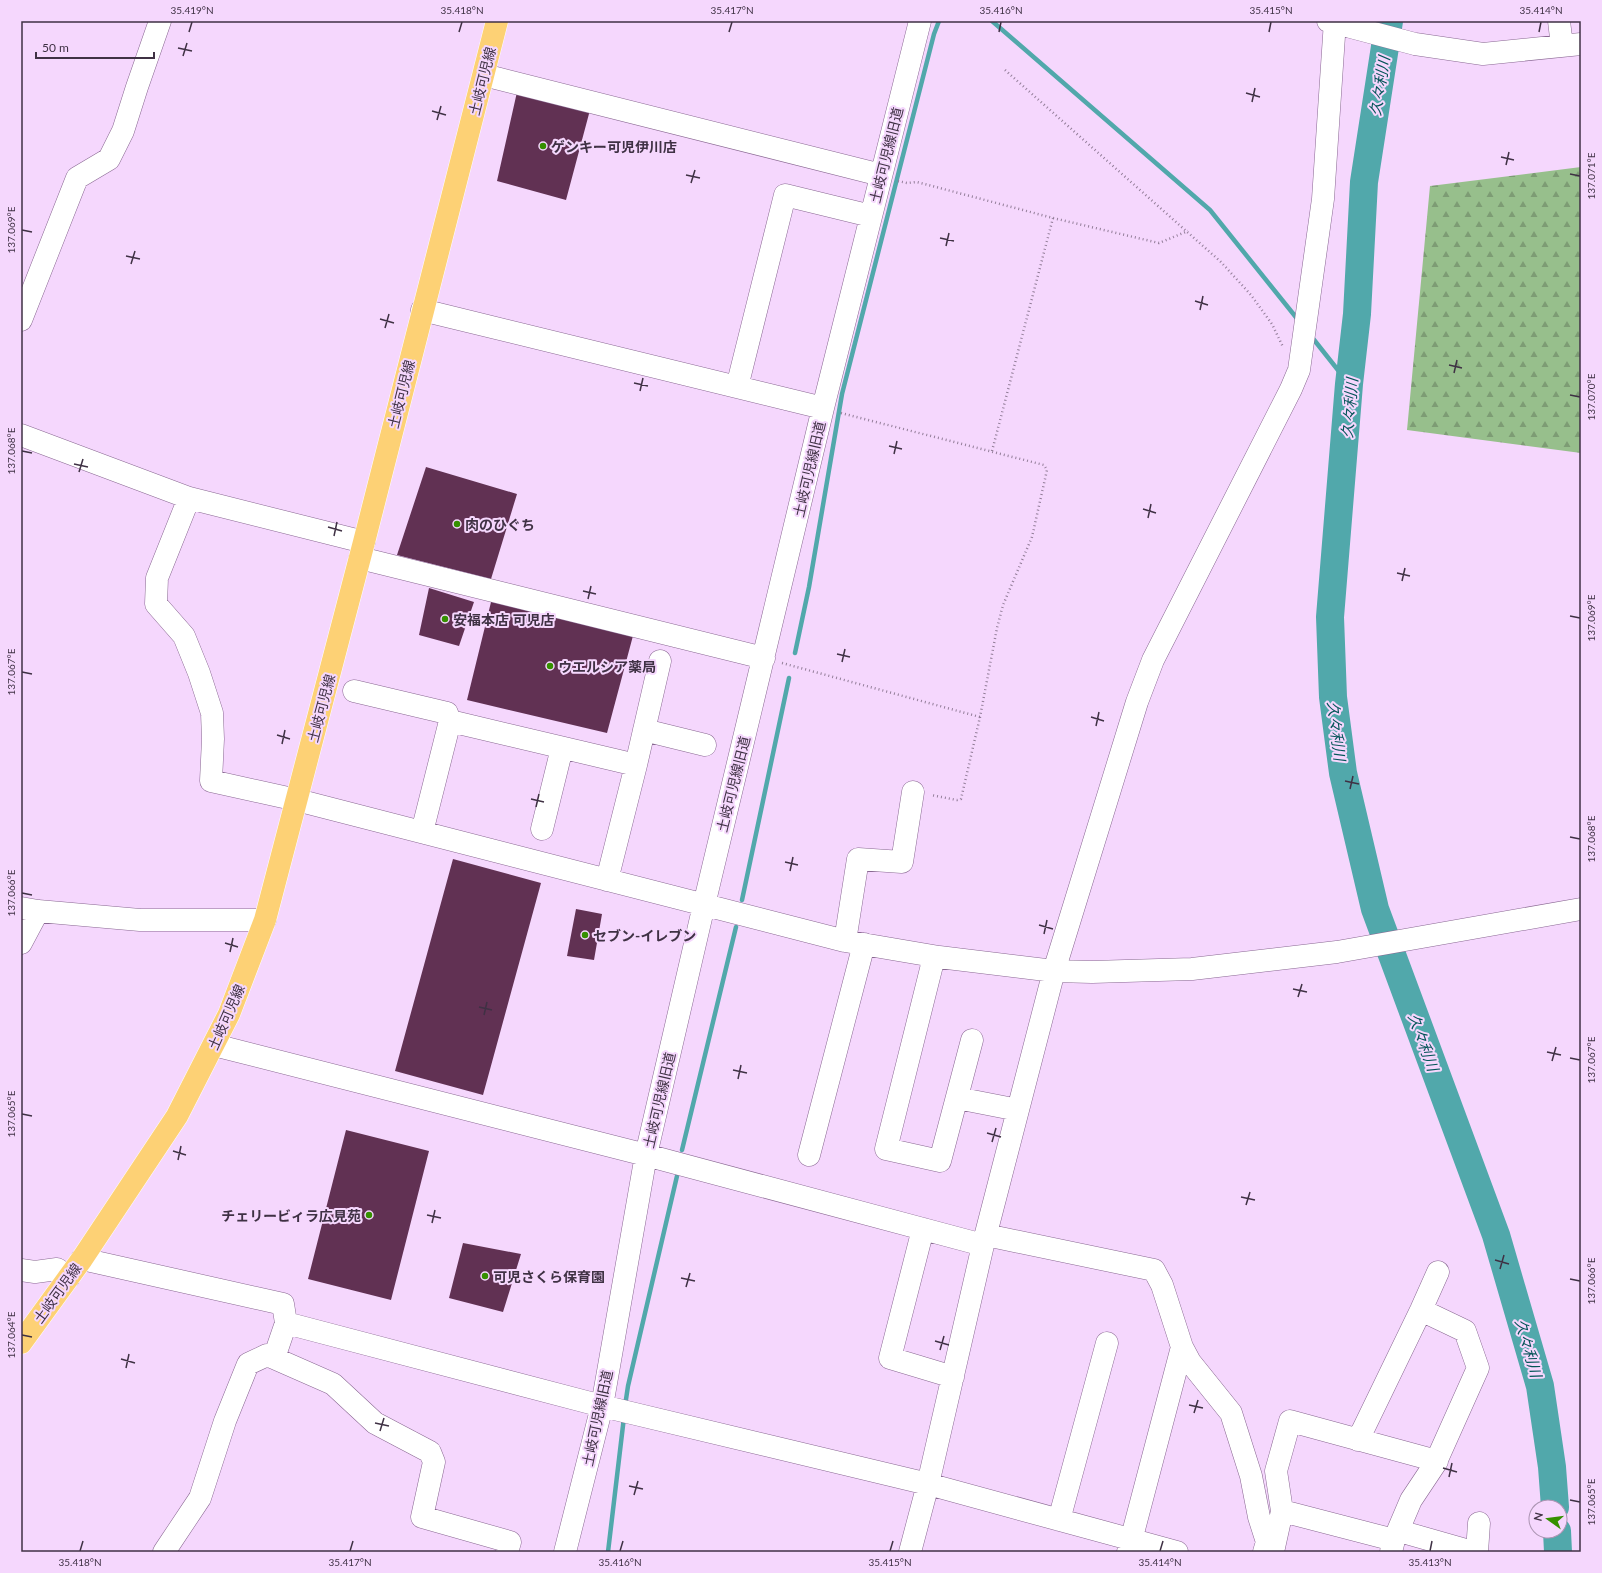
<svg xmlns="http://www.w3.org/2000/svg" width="1602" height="1573" viewBox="0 0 1602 1573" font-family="Lato,'Noto Sans JP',sans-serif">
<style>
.forest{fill:url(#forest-firs)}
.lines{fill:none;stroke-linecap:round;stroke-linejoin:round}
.stream{stroke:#51a8ab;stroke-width:4.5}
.river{stroke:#51a8ab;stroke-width:28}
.building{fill:#613153}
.minor-casing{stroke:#896892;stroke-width:23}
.major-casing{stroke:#fff;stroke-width:23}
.path{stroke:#937e99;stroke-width:2.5;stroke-dasharray:1 3;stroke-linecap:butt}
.minor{stroke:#fff;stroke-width:22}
.major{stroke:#fdd175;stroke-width:22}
.ticks{fill:none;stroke:#3f3144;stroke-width:1.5}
.poi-dot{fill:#359000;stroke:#f5d7fd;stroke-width:1.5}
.labels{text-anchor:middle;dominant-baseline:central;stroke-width:4;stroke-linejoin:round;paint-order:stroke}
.street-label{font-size:14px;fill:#3f3144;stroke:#f5d7fd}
.poi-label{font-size:14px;font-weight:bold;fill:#3f3144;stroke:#f5d7fd;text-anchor:start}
.water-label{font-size:15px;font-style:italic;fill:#035457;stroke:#f5d7fd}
.neatline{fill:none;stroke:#3f3144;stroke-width:1.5}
.ticks-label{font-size:10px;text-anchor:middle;fill:#3f3144}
</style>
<defs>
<pattern id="forest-firs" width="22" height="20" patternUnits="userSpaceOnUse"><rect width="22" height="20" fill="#97bf8c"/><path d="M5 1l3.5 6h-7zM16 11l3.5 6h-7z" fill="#7d9c74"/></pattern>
</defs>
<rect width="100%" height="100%" fill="#f5d7fd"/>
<path class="forest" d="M1581,167V453L1407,430L1430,186Z"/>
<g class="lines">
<path class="stream" d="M992,21L1210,210L1299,321
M1311,336L1349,384
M795,653L809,587L842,394L934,34L939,21
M742,900L789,678
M682,1150L736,927
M625,1406L628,1386L677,1176
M608,1552L624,1417"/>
<path class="river" d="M1389,21L1364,182L1357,314L1349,384L1330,617L1333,697L1343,773L1375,909L1496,1235L1540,1386L1552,1467L1555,1507
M1557,1531L1558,1552"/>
</g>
<path class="building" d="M517,92L590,110L566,200L497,181Z
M426,467L517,494L491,579L397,555Z
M429,588L474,602L459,646L419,635Z
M492,598L634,632L607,733L467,700Z
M453,859L541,883L483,1095L395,1071Z
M576,909L602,914L594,960L567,956Z
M346,1130L429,1151L391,1300L308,1279Z
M463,1243L521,1254L503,1312L449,1298Z"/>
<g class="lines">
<g class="minor-casing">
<path id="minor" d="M1328,21L1415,44L1483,54L1581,44
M1559,21L1562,46
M484,75L881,175
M422,310L823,408
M21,320L77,178L109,159L123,131L137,87L160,21
M737,387L785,195L871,216
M21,435L189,498L364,542
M189,498L157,578L156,604L184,636L199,673L212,713L213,739L211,781L297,800L845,941L939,957L1054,971L1092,972L1192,969L1337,952L1581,909
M360,558L764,658
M354,691L447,713L450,721L422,832
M450,721L636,765L607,880
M644,730L705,745
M636,765L660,661
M542,829L562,748
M21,908L38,911L140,920H265
M845,941L858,859L902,862L913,792
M21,943L38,911
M934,957L886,1149L940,1161L972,1040
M214,1045L646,1155L983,1245
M957,1098L1018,1110
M809,1155L864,944
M923,1229L890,1358L953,1377
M986,1235L1154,1270L1162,1285L1182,1347L1190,1362L1231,1413L1251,1476L1259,1517L1267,1542L1264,1552
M82,1259L283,1304L286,1323L602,1406L928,1484L1177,1552
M21,1270L35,1272L57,1269L69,1277
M274,1358L286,1323
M1358,1440L1421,1310L1438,1272
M1282,1511L1394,1540
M1059,1520L1107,1343
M1399,1531L1473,1552
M164,1552L200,1498L225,1421L248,1364L267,1355L333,1384L375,1423L430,1452L434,1462L422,1517L510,1542L507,1552
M565,1552L602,1406L646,1155L704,905L823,408L920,21
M910,1552L928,1484L983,1245L1054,971L1137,702L1153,660L1291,389L1299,370L1323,199L1335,21
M1128,1552L1182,1347
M1273,1552L1282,1511L1276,1471L1290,1421L1437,1461
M1391,1552L1394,1540L1411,1500L1435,1464L1478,1368L1465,1331L1421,1310
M1477,1552L1479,1523"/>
</g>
<g class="major-casing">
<path id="major" d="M21,1343L82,1259L177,1116L229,1014L265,920L364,542L497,21"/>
</g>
<path class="path" d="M1005,70L1221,262L1251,295L1272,324L1283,347
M898,181L907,183L917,182L1053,218L1159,243L1188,231
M841,413L1044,465L1047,470L1032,537L1003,605L997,628L980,717L961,799L957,800L931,795
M992,451L1053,218
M782,663L980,717"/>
<use href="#minor" class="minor"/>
<use href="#major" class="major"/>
</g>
<path class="ticks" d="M189,32L192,22M459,32L462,22M729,32L732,22M999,32L1001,22M1269,32L1271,22M1539,32L1541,22M178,48L192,51M183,56L187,43M1246,93L1260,97M1252,102L1255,88M432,111L446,115M437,120L441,106M1501,157L1514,160M1506,165L1509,152M1570,174L1580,176M686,175L700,178M691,183L695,170M22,230L32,232M940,238L954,241M946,246L949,233M126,256L140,259M131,264L135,251M1195,301L1208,305M1200,310L1203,296M380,319L394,323M385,328L389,314M1449,365L1462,368M1454,373L1457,360M634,383L648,386M640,391L643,378M1570,395L1580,397M889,446L902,449M22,451L32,453M894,454L897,441M74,464L88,467M79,472L83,459M1143,509L1156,513M1148,518L1151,504M328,527L342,531M334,536L337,522M1397,573L1410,576M1402,581L1405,568M583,591L596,594M588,599L591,586M1570,616L1580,618M837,654L850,657M842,662L845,649M22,672L32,674M1091,717L1104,721M1096,726L1099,712M277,735L290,739M282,744L285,730M1345,781L1359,784M1350,789L1353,776M531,799L544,802M536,807L539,794M1570,837L1580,839M785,862L798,865M790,871L793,857M22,893L32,895M1039,925L1053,929M1044,934L1047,920M225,943L238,947M230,952L233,938M1293,989L1307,992M1298,997L1302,984M479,1007L492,1010M484,1015L487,1002M1547,1052L1561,1055M1570,1058L1580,1060M1552,1061L1556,1047M733,1070L747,1073M738,1079L741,1065M22,1114L32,1116M987,1133L1001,1137M992,1142L996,1128M173,1151L186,1155M178,1160L181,1146M1241,1197L1255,1200M1246,1205L1250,1192M427,1215L441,1218M432,1223L435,1210M1495,1260L1509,1264M1500,1269L1504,1255M681,1278L695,1281M1570,1279L1580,1281M686,1287L690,1273M22,1335L32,1337M935,1341L949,1345M940,1350L944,1336M121,1359L135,1363M126,1368L129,1354M1189,1405L1203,1408M1194,1413L1198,1400M375,1423L389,1426M380,1431L384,1418M1443,1468L1457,1472M1449,1477L1452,1463M629,1486L643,1489M634,1495L638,1481M1570,1500L1580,1502M80,1551L83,1541M350,1551L353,1541M620,1551L623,1541M890,1551L893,1541M1160,1551L1163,1541M1430,1551L1432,1541"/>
<g class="poi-dot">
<circle cx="543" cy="146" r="4"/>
<circle cx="457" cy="524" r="4"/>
<circle cx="445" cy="619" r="4"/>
<circle cx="550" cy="666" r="4"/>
<circle cx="585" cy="935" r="4"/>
<circle cx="369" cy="1215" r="4"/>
<circle cx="485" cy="1276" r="4"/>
</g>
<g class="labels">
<g class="street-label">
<text transform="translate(482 81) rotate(-76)">土岐可児線</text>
<text transform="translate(886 155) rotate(-76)">土岐可児線旧道</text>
<text transform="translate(401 394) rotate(-76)">土岐可児線</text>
<text transform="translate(809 469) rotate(-77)">土岐可児線旧道</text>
<text transform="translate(321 708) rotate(-75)">土岐可児線</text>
<text transform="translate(733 784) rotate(-76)">土岐可児線旧道</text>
<text transform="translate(226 1017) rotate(-66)">土岐可児線</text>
<text transform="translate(659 1100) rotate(-77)">土岐可児線旧道</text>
<text transform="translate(57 1293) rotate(-54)">土岐可児線</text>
<text transform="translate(597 1418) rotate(-78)">土岐可児線旧道</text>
</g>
<g class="poi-label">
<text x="551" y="146">ゲンキー可児伊川店</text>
<text x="465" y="524">肉のひぐち</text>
<text x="453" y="619">安福本店 可児店</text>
<text x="558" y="666">ウエルシア薬局</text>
<text x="593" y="935">セブン-イレブン</text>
<text x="361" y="1215" text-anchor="end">チェリービィラ広見苑</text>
<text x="493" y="1276">可児さくら保育園</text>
</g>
<g class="water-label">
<text transform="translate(1379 86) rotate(-81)">久々利川</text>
<text transform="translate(1349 408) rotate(-85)">久々利川</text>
<text transform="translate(1337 731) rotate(83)">久々利川</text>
<text transform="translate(1424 1042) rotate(70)">久々利川</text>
<text transform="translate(1529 1348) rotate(74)">久々利川</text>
</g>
</g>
<rect width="1602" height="1573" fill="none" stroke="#f5d7fd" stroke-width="44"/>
<g transform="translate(1548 1519) rotate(284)"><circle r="19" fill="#f5d7fd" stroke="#ac95b3"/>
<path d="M0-3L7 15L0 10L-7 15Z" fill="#359000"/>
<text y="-6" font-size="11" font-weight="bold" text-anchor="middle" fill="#3f3144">N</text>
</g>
<path d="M36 52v6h118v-6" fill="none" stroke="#3f3144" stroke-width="2"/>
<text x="42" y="52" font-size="12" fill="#3f3144" stroke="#f5d7fd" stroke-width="3" paint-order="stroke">50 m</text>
<rect x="22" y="22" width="1558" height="1529" class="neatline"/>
<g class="ticks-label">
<text x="192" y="14">35.419°N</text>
<text x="462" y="14">35.418°N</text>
<text x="732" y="14">35.417°N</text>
<text x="1001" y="14">35.416°N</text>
<text x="1271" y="14">35.415°N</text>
<text x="1541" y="14">35.414°N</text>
<text transform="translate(1591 176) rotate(-90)" y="4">137.071°E</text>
<text transform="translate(11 230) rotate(-90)" y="4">137.069°E</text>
<text transform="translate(1591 397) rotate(-90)" y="4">137.070°E</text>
<text transform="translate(11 451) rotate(-90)" y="4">137.068°E</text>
<text transform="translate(1591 618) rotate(-90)" y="4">137.069°E</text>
<text transform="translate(11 672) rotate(-90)" y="4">137.067°E</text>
<text transform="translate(1591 839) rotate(-90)" y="4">137.068°E</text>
<text transform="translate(11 893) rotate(-90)" y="4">137.066°E</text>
<text transform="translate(1591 1060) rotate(-90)" y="4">137.067°E</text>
<text transform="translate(11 1114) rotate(-90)" y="4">137.065°E</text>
<text transform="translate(1591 1281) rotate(-90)" y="4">137.066°E</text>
<text transform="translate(11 1335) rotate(-90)" y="4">137.064°E</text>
<text transform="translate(1591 1502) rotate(-90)" y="4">137.065°E</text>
<text x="80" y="1566">35.418°N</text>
<text x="350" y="1566">35.417°N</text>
<text x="620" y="1566">35.416°N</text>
<text x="890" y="1566">35.415°N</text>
<text x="1160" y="1566">35.414°N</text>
<text x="1430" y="1566">35.413°N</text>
</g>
</svg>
